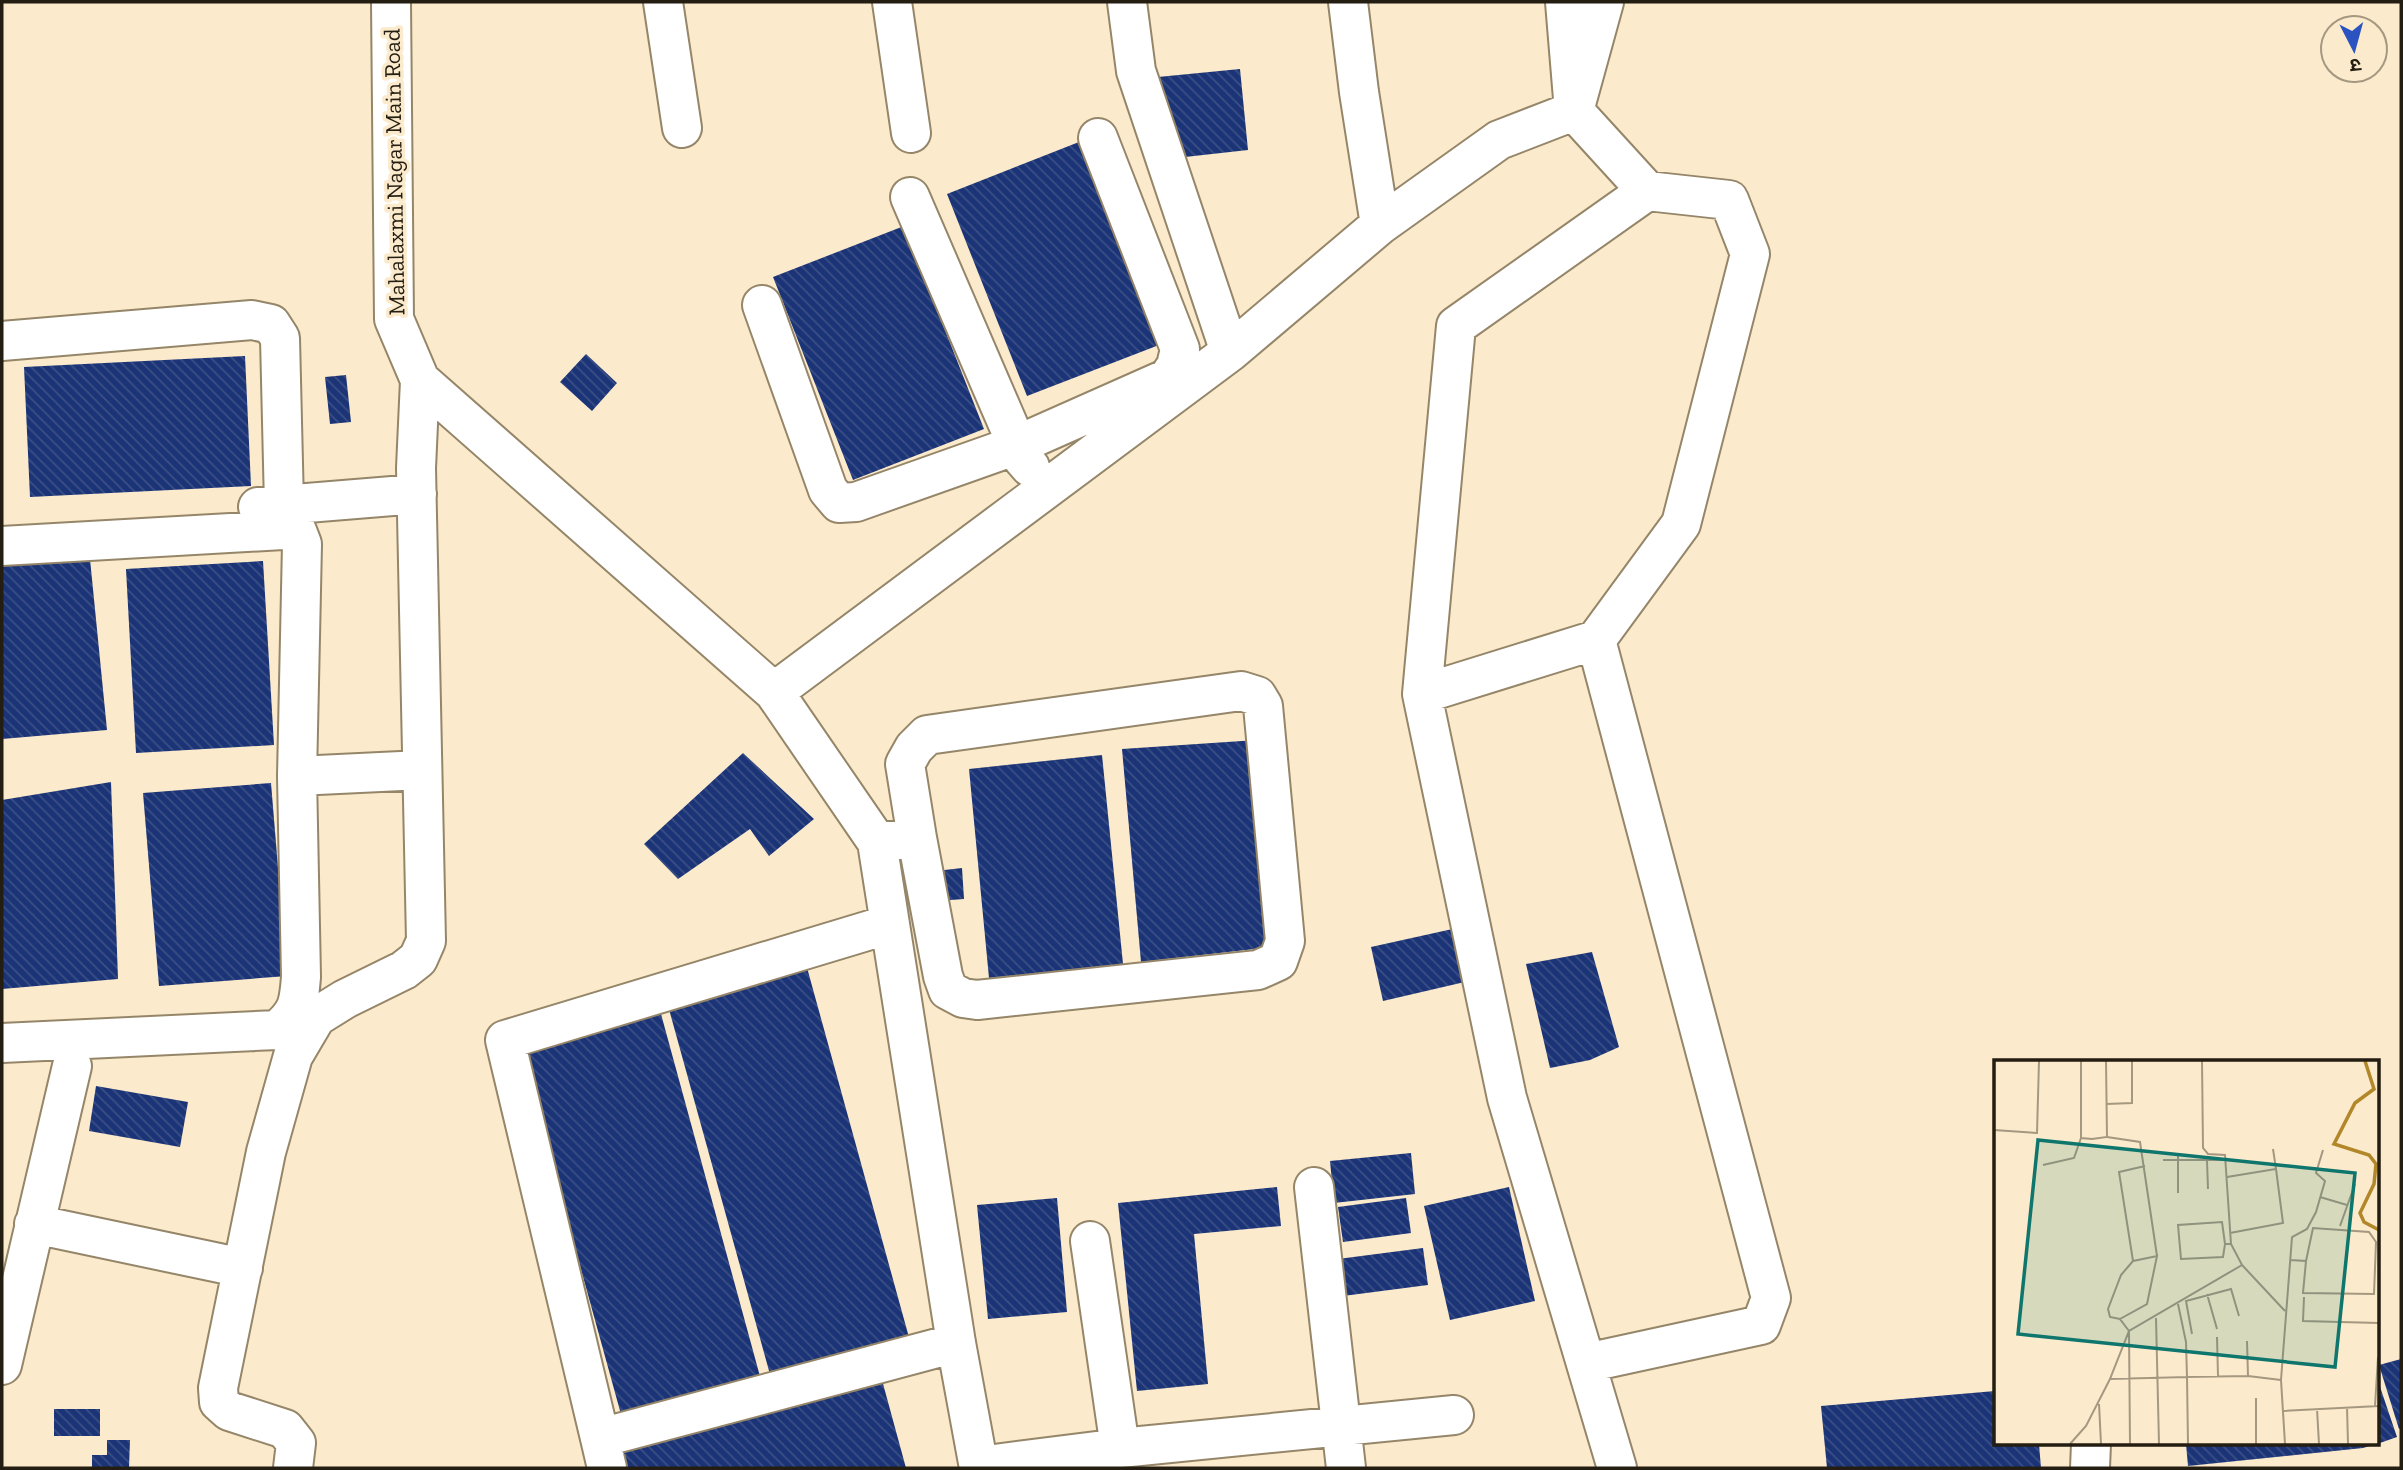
<svg xmlns="http://www.w3.org/2000/svg" width="2403" height="1470" viewBox="0 0 2403 1470" font-family="'Zilla Slab','Noto Sans Devanagari',serif">
<style>
.building{fill:url(#building-back-hatch)}
.lines{fill:none;stroke-linecap:round;stroke-linejoin:round}
.minor-casing{stroke:#958669;stroke-width:42}
.minor{stroke:#fff;stroke-width:38}
.labels{text-anchor:middle;dominant-baseline:central;stroke-width:7;stroke-linejoin:round;paint-order:stroke}
.street-label{font-size:23px;fill:#231d12;stroke:#fbeacb}
.inset-river{fill:none;stroke:#b28729;stroke-width:3.5}
.inset-road{fill:none;stroke:#a59881;stroke-width:2}
.view{fill:#0f766e;fill-opacity:0.15;stroke:#0f766e;stroke-width:3.5}
.inset-edge{fill:none;stroke:#231d12;stroke-width:3.5}
</style>
<defs>
<pattern id="building-back-hatch" width="6" height="6" patternUnits="userSpaceOnUse" patternTransform="scale(1.75)"><rect width="6" height="6" fill="#1b3477"/><path d="M-1 5l2 2M0 0l6 6M5-1l2 2" fill="none" stroke="#3b4f84"/></pattern>
</defs>
<rect width="100%" height="100%" fill="#fbeacb"/>
<path class="building" d="M1240,69L1248,150L1167,159L1158,77Z
M1079,142L1159,345L1027,396L947,194Z
M904,226L984,429L853,480L773,277Z
M586,354L617,383L592,411L560,382Z
M245,356L251,486L30,497L24,367Z
M346,375L351,422L330,424L325,377Z
M90,559L107,730L2,739V564Z
M263,561L274,745L136,753L126,569Z
M1257,740L1272,947L1141,962L1122,749Z
M743,753L814,819L769,856L750,829L678,879L644,844Z
M1102,755L1123,964L989,978L969,769Z
M111,782L118,979L2,989V800Z
M271,783L287,976L159,986L143,793Z
M962,868L964,899L938,901L936,871Z
M1457,928L1469,981L1383,1001L1371,947Z
M1592,952L1619,1047L1590,1060L1550,1068L1526,964Z
M806,964L910,1341L771,1378L667,1002Z
M658,1003L761,1380L622,1418L518,1041Z
M96,1086L188,1102L180,1147L89,1131Z
M1411,1153L1415,1194L1334,1203L1330,1161Z
M1277,1187L1281,1226L1194,1234L1208,1384L1137,1391L1118,1203Z
M1509,1187L1535,1301L1450,1320L1424,1206Z
M1057,1198L1067,1312L988,1319L977,1205Z
M1406,1198L1411,1233L1343,1242L1338,1207Z
M1423,1248L1428,1285L1343,1296L1338,1259Z
M2401,1359V1428L2399,1429L2379,1365Z
M2377,1378L2397,1437L2377,1444Z
M882,1380L906,1468H628L623,1450Z
M1995,1391V1444H2039L2041,1468H1827L1821,1406Z
M54,1409H100V1436H54Z
M107,1440H130L129,1468H92V1455H107Z
M2186,1444H2376L2363,1448L2188,1466Z"/>
<g class="lines">
<g class="minor-casing">
<path id="minor" d="M663,2L682,128
M892,2L911,133
M1127,2L1136,71L1230,352
M1348,2L1359,92L1380,225
M1565,2L1574,111L1647,191L1456,326L1422,694L1596,640L1771,1298L1761,1325L1586,1363
M910,197L1023,459L1030,467
M762,305L828,490L839,503L856,502L1017,445L1168,378L1176,366L1180,349L1098,138
M2,341L252,320L271,324L280,338L284,505
M420,380L774,692L877,842L956,1343L979,1468
M258,507L417,494
M2,546L283,530L297,531L302,544L297,776L301,977C299,1003 298,1013 277,1030L2,1043
M1596,640L1681,524L1750,254L1729,200L1647,191
M774,692L1230,352L1380,225L1499,140L1574,111L1604,2
M1422,694L1507,1098L1617,1468
M297,776L422,770
M877,842L917,838L905,764L914,748L927,735L1241,691L1257,696L1263,706L1285,941L1278,961L1258,970L977,1000L963,998L948,990L943,976L917,838
M1314,1187L1346,1468
M34,1224L243,1268
M1090,1241L1120,1448
M2,1365L72,1066
M600,1438L505,1040L890,924
M979,1466L1120,1448L1454,1415
M293,1468L296,1443L285,1429L229,1411L219,1402L218,1388L266,1152L293,1056L316,1017L345,999L404,970L418,959L426,941L416,468L420,380L394,319L391,2
M607,1468L600,1438L956,1343
M2090,1468L2091,1444"/>
</g>
<use href="#minor" class="minor"/>
</g>
<g class="labels">
<g class="street-label">
<text transform="translate(394 172) rotate(-91)">Mahalaxmi Nagar Main Road</text>
</g>
</g>
<g transform="translate(1994 1060)">
<rect width="385" height="385" fill="#fbeacb"/>
<path class="inset-river" d="M371,1L380,29L361,43L340,84L375,95L382,104L380,124L366,153L370,162L385,170"/>
<path class="inset-road" d="M87,1V78L98,79L113,77L112,1M208,1L209,88L214,94L231,95L237,184L248,205L291,251M112,44L138,43V1M0,70L43,73L45,1M113,77L146,82L163,196M184,95V133M169,100H232M213,101L214,129M49,105L80,98L87,78M233,117L282,109L279,89M326,137L353,145M346,166L361,124M236,173L289,163L282,109M231,184L228,162L184,165L187,199L229,197L231,184H237M296,200L312,201L309,233L380,234L382,182L375,172L319,168L312,201M213,234L223,269M310,237L309,261L385,263M184,244L192,282L193,317L254,316L287,320M162,258L165,384M126,259L116,257L114,249L127,215L139,201M198,274L192,241L237,229L245,256M223,277L224,316M253,281L254,316M262,338V384M105,344L107,384M381,346L384,297M353,347L354,384M323,349L325,384M289,351L385,346M76,384L92,366L116,319M136,384L135,271L126,259L153,244L163,196L139,201L125,112L151,106M194,384L193,317L116,319L135,271L248,205M291,384L287,320L298,177L313,169L322,152L331,121L322,113L329,90"/>
<path class="view" d="M44,80L361,113L341,307L24,274Z"/>
<rect width="385" height="385" class="inset-edge"/>
</g>
<rect width="2403" height="1470" fill="none" stroke="#231d12" stroke-width="7"/>
<g transform="translate(2354 49) rotate(174)"><circle r="33" fill="#fbeacb" stroke="#a59881" stroke-width="2"/>
<path d="M0-5L12 26L0 18L-12 26Z" fill="#2b52c1"/>
<text y="-10" font-size="19" font-weight="bold" text-anchor="middle" fill="#231d12">उ</text>
</g>
</svg>
